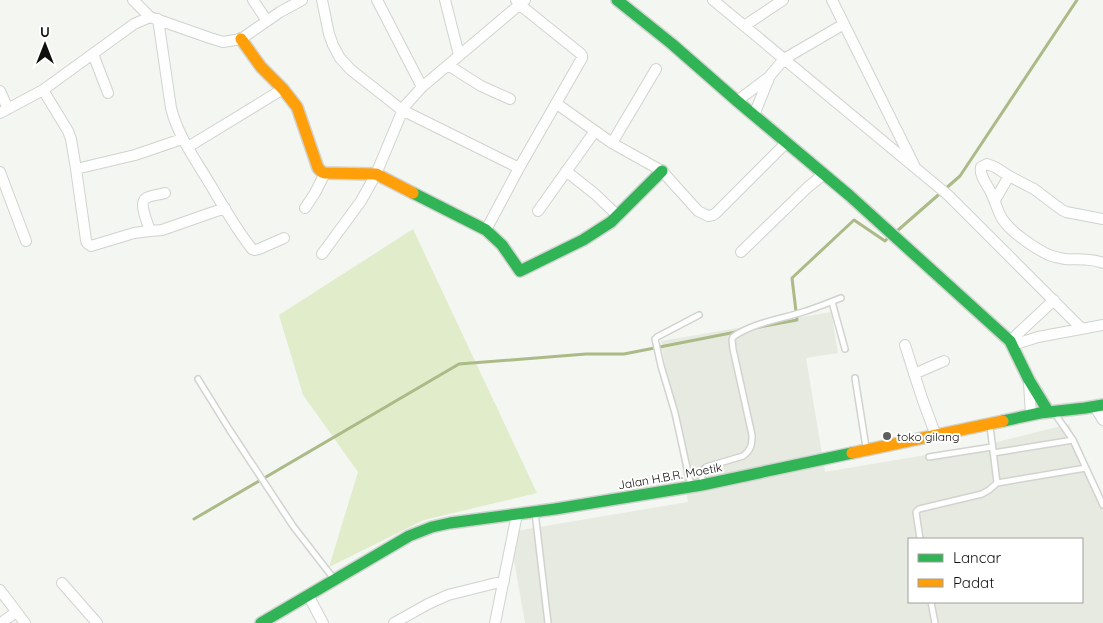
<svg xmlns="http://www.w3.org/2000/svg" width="1103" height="623" viewBox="0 0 1103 623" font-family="Quicksand,sans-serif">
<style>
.built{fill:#e7eae0;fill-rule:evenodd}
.green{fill:#e1eccb}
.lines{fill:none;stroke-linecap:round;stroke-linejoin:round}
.stream{stroke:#abba87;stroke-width:3}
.lane-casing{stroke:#d1d3cf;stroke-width:8}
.street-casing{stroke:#d1d3cf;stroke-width:12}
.fast-casing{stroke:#d1d3cf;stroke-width:14}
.slow-casing{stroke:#d1d3cf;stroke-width:14}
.lane{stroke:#fdfefd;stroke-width:5}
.street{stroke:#fdfefd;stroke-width:10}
.fast{stroke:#30b455;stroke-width:11}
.slow{stroke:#ff9f0a;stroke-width:11}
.poi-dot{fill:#5f605d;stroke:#fff;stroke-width:2}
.labels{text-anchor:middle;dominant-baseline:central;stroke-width:4;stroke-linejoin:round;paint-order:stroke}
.poi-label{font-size:12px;fill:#0f100d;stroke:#fff;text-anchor:start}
.street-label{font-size:12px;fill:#0f100d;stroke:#fff}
</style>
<rect width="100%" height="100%" fill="#f4f6f1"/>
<path class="built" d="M831,312L838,353L806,358L825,472L985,445L1069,424L1103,502V623H525L509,532L688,502L661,341ZM909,539H1082V602H909Z"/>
<path class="green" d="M413,229L537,493L424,520L329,567L358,472L303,395L279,315Z"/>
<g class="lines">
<path class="stream" d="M897,231L960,176L1077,0
M754,328L797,320L792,278L854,220L885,241L888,238
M194,519L459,364L586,354H624L741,331"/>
<g class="lane-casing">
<path id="lane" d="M832,302L845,349
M855,378L866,447
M198,379L229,429L293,526L334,579
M1055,414L1073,440L1103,505
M990,426L997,483
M993,453L1073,440
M929,457L992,447
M702,484V471L706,467L743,456C751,450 752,445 752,435L733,349L732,340L733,337C752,323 781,319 803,312C816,308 828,303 841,298
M691,486L675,413L661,366L655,339L657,337L699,315
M535,512L548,623
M920,539L916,512L919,509L982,494L989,490L997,483L1086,468
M931,602L935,623"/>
</g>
<g class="street-casing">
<path id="street" d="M133,0L150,17
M253,0L267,21
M322,0L329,34L333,45L340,58L351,70L402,110L519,168
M377,0L422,87
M445,0L459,55
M713,0L948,195L1082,329
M832,0L914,165
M158,19L171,108C178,136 195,159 210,184C223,206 236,229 252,249L255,250L259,249L284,238
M744,26L783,0
M93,54L108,93
M448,65L481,86L510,99
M43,90L68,131L71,139L76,169L135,155L182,139
M0,91L8,109
M737,101L769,77L784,59L844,24
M557,104L612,143L662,171L698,211L708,216L713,215L716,213L786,143
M0,113L43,90L134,24L150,17L210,38L223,42L241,39L280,12L302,0
M754,115L769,78
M612,143L656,69
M188,147L283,89
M76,169L86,240L87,243L91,246L134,233L150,231L162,230L225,208
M566,171L595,194L618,216
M0,172L26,241
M995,200L1009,176
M305,208L315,193L325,173
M538,211L595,131
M1103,219L1066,212L1062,210L1034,189L1009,176L995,167L987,164L981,167C979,177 989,186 992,195C996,203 998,213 1003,220C1012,233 1036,249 1049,255C1054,257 1060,258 1065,259C1077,260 1091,258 1103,263
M486,230L519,168L582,58V56L581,54L520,5L516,0
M150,231C148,224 139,204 145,199C149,195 159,195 165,193
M741,252L808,187L824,174
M322,254L361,201L376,174L404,107L422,87L525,0
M1010,341L1054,300
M905,345L922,398L936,436
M1013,345L1038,337L1103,325
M914,374L944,361
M1029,383L1031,415
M1095,407L1103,420
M62,583L97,623
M0,590L25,623
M308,595L323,623
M1,623L16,612
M394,623L428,604L448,595L504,581
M495,623L517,514"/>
</g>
<g class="fast-casing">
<path id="fast" d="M617,0L672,44L737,101L850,196L1010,341L1029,380L1048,411
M413,193L486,230L502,245L520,271L583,240L611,222L662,171
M1003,421L1040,413L1085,408L1103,405
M261,623L409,536L432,527L450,523L555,509L702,485L852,453"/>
</g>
<g class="slow-casing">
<path id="slow" d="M241,39L261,67L283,89L297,107L318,168L322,172L325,173L376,174L413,193
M852,453L1003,421"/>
</g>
<use href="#lane" class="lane"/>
<use href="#street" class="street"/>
<use href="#fast" class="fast"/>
<use href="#slow" class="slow"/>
</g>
<circle class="poi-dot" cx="887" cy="436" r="5"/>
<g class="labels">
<g class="poi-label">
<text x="897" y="436">toko gilang</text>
</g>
<g class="street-label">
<text transform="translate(670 476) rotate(-10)">Jalan H.B.R. Moetik</text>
</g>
</g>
<rect x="908" y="538" width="175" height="65" fill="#ffffff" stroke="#9f9f9e"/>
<rect x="918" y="554" width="25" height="8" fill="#30b455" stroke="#9f9f9e"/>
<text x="953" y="563" font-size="15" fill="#0f100d">Lancar</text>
<rect x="918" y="579" width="25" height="8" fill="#ff9f0a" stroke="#9f9f9e"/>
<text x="953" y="588" font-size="15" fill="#0f100d">Padat</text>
<g transform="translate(45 45)" stroke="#ffffff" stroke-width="4" paint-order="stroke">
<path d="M0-4L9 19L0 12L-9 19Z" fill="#0f100d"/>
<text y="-8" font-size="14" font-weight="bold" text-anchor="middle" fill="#0f100d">U</text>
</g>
</svg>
